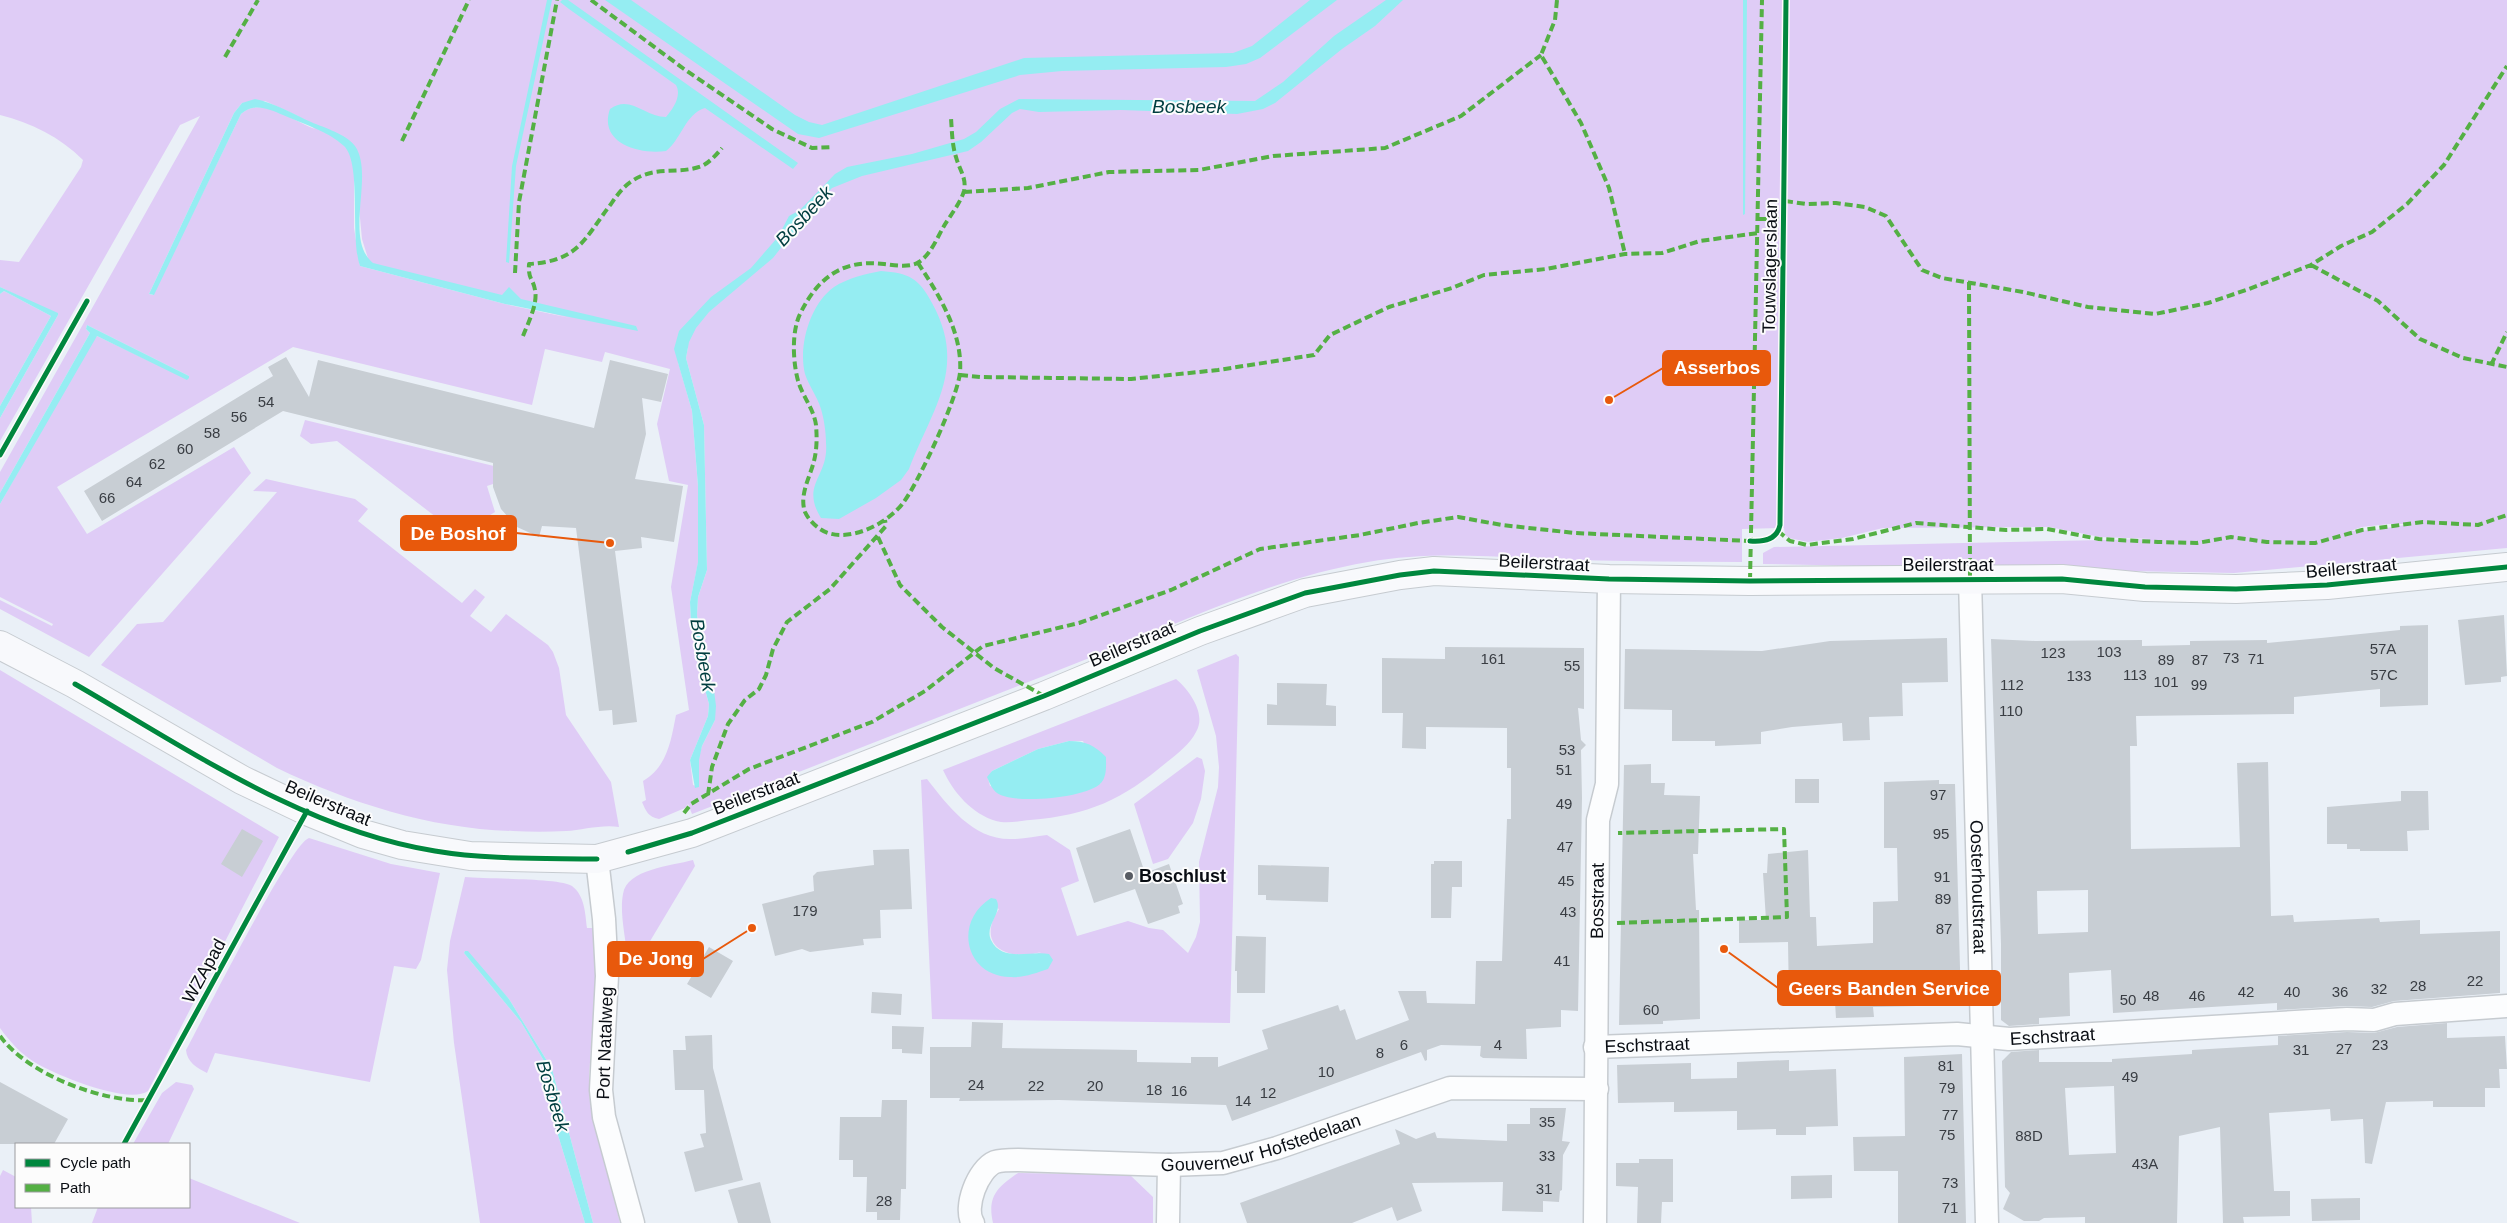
<svg xmlns="http://www.w3.org/2000/svg" width="2507" height="1223" viewBox="0 0 2507 1223" font-family="Arial,sans-serif">
<style>
.green{fill:#dfccf6;fill-rule:evenodd}
.water{fill:#95edf2}
.building{fill:#c8ced4;fill-rule:evenodd}
.lines{fill:none;stroke-linecap:round;stroke-linejoin:round}
.street-casing{stroke:#c6cbd0;stroke-width:25}
.secondary-casing{stroke:#c6cbd0;stroke-width:30}
.street{stroke:#fcfdfe;stroke-width:22}
.secondary{stroke:#f8f9fc;stroke-width:28}
.quiet{stroke:#54b044;stroke-width:4;stroke-dasharray:8 4;stroke-linecap:butt}
.cycleway-casing{stroke:#fcfcfc;stroke-width:8}
.cycleway{stroke:#00873e;stroke-width:5}
.poi-dot{fill:#585c63;stroke:#fcfcfc;stroke-width:2}
.labels{text-anchor:middle;dominant-baseline:central;stroke-width:4;stroke-linejoin:round;paint-order:stroke}
.number-label{font-size:15px;fill:#393d43}
.street-label{font-size:18px;fill:#090d13;stroke:#fcfcfc}
.poi-label{font-size:18px;font-weight:bold;fill:#090d13;stroke:#fcfcfc;text-anchor:start}
.water-label{font-size:19px;font-style:italic;fill:#003e40;stroke:#fcfcfc}
.leader{fill:none;stroke:#e8590c;stroke-width:2}
.callout-dot{fill:#e8590c;stroke:#fcfcfc;stroke-width:2}
.callout{fill:#e8590c;stroke:#e8590c;stroke-width:2}
.callout-label{font-size:19px;text-anchor:middle;font-weight:bold;fill:#fff}
</style>
<rect width="100%" height="100%" fill="#eaf0f7"/>
<path class="green" d="M0,0H2507V548L2234,573L1763,564V553L1774,547L2151,539L2100,537L2049,527L1883,528L1842,538L1808,542L1789,538L1785,535L1784,528L1742,529V562C1685,562 1628,561 1571,560C1503,558 1435,550 1368,562C1274,578 1190,619 1102,653C965,707 829,760 692,814L688,804L685,808L659,819C648,817 646,811 642,802L646,800L643,781C667,767 671,741 676,715L689,710L671,587L688,485L669,481L657,424L670,369L605,352L602,362L545,349L532,405L293,347L57,487L87,534L234,447L251,473L89,657L0,609V600L52,626L53,624L0,597V504L93,338L97,336L187,379L189,376L87,325L86,329L90,333L0,493V472L200,116L180,125L0,441V418L58,315L0,287V260L19,262L81,167L83,160C60,137 32,123 0,115ZM265,101L298,116L315,129C294,122 261,95 241,114L153,295L149,294L234,113L242,103ZM350,154L354,156L362,239L371,268L570,318L505,304L360,266L354,228V167ZM688,347L686,358L704,425L707,570L698,597L697,615L705,665L714,690L715,720L702,746L698,760L699,787L693,785L690,760L708,716L709,704L698,664L691,622L690,602L698,563V486L692,411L678,362ZM2389,524H2411L2374,530L2350,531L2362,527Z
M4,291L51,316L0,406V294Z
M305,420L502,468L499,482L487,486L495,512L444,544L426,531L449,527L337,441L311,444L300,436Z
M266,479L355,499L368,509L358,521L462,603L475,589L485,597L470,616L491,632L506,614L548,645L553,652L559,668L566,715L611,782L619,827C603,824 582,830 566,831C548,832 530,832 513,831C431,829 350,803 277,768L101,665L137,624L163,622L277,492L253,491Z
M1236,654L1239,657L1230,1023L932,1019L921,780L927,779C948,806 974,841 1013,839C1024,839 1036,836 1047,835L1070,850L1079,881L1061,888L1077,936L1128,921L1149,928L1163,930L1188,953L1196,937L1200,922L1199,862L1218,787L1219,767L1216,736L1197,670ZM984,903L999,909C975,945 1007,962 1041,952L990,972Z
M0,670L279,837L148,1091C128,1105 56,1075 36,1063C21,1054 10,1042 0,1028Z
M1176,679C1189,690 1207,714 1196,732C1190,744 1177,754 1167,762C1122,800 1089,815 1030,820C1020,821 1006,824 996,821C972,814 953,792 943,770ZM1069,741H1083L1101,783C1065,805 1029,793 990,786L988,778L992,771L1038,749Z
M1197,757L1202,759L1205,771L1201,799L1193,823L1168,859L1153,864L1134,804Z
M309,838L391,864L440,873L421,960L416,969L394,966L370,1082L215,1053L207,1073C197,1068 187,1062 186,1050C202,1021 290,844 309,838Z
M693,860L695,866L634,968L635,954L626,946C624,930 620,910 623,894C627,869 671,866 693,860Z
M465,877C485,879 562,878 572,886C585,896 585,913 587,928H594L596,973L589,1077L590,1103L620,1223H593L552,1069L509,999L465,951L464,953L521,1022L544,1061L558,1135L585,1223H480L454,1043L447,970L450,941Z
M176,1082L192,1085L194,1089L168,1144H133L162,1093Z
M3,1170L16,1177V1207H31L32,1223H0V1176Z
M1018,1173L1130,1175L1153,1197V1223H993C987,1197 997,1187 1018,1173Z
M189,1178L300,1223H92L98,1207H189Z"/>
<path class="water" d="M547,0H552L516,166L509,263L506,262L512,166Z
M562,0H568L798,163L793,169L705,108C685,114 681,140 666,151C639,155 598,143 610,109C630,94 645,117 666,117C673,109 682,96 676,85L569,9L560,2Z
M605,0H631L795,115L809,122L822,125L1024,58L1233,53L1252,46L1310,0H1337L1260,58L1246,64L1226,67L1062,71L1020,75L819,138L798,134Z
M1386,0H1403L1375,26L1342,49L1275,103L1263,109L1237,114L1121,110L1039,112L1020,109L1012,113L981,142L968,151L862,176L832,188L807,214L799,230L791,235L773,258L709,312L696,328L689,342L686,358L704,425L707,570L698,597L697,615L705,665L714,690L716,706L715,720L702,746L699,760V787L695,788L690,760L708,716L709,704L698,664L691,622L690,602L698,562V486L692,411L674,349L679,331L711,297L751,268L778,237L789,216L800,210L835,174L847,167L912,154L964,139L976,132L1000,109L1019,99L1255,101L1283,82L1334,36Z
M1743,0H1747L1745,214L1743,215Z
M255,99C275,103 293,114 311,122C325,128 346,134 355,146C375,175 343,238 373,263L502,295L509,287L521,299L636,326L638,331L505,304L360,266C350,237 362,163 344,146C328,131 303,124 283,115C269,109 254,102 241,114L154,295L149,294L234,113L242,103Z
M881,271C909,273 919,278 932,303C968,368 932,409 909,469L901,480L876,498L839,519L821,518C800,484 829,477 826,443C826,432 824,419 821,409C817,396 809,386 805,374C798,346 810,304 834,287C848,278 865,274 881,271Z
M0,287L58,313V315L0,418V406L51,316L4,291L0,294Z
M87,325L189,376V378L187,380L97,336L0,504V493L90,333L86,329Z
M1069,741C1086,741 1094,745 1106,757C1106,766 1107,776 1101,783C1088,798 1013,805 997,793C992,789 990,784 987,777L992,771L1038,749Z
M991,898L996,899C1004,913 984,925 991,940C1002,963 1031,950 1049,954L1053,960L1048,969C1036,973 1023,978 1010,977C965,976 953,922 991,898Z
M465,951H468L509,999L552,1069L593,1223H585L558,1135L544,1061L521,1022L464,953Z"/>
<path class="building" d="M286,357L309,397L318,360L594,428L610,360L668,374L661,402L642,398L646,434L635,479L683,486L674,542L641,537L642,548L615,551L637,722L613,725L612,710L599,711L576,528L542,526L539,537L517,527L501,509L493,487V463L283,411L102,521L84,491L273,376L268,367Z
M2504,615L2507,676L2501,677V682L2465,685L2458,620Z
M2428,625V705L2380,707V689L2294,697V714L2136,716L2137,746H2130L2131,849L2240,847L2237,763L2268,762L2271,916L2293,915L2294,922L2379,918L2380,922L2420,920V934L2500,931V993L2394,1001L2372,1007L2346,1006L2277,1010V1003L2113,1013L2111,970L2069,973L2070,1016L2039,1018V1024L2009,1026L2001,1020V944L1991,639L2035,641L2142,640V646L2190,645V641L2267,640V643L2321,638L2400,630V626ZM2088,890V932L2038,934L2037,891Z
M1947,638L1948,682L1902,683L1903,716L1869,717L1870,740L1843,741L1842,723L1792,727L1761,732V744L1715,746V741H1672V710L1624,709L1625,649L1762,651L1830,641Z
M1445,647L1584,648V709L1578,708L1581,740L1586,745L1581,750L1582,798L1578,1011L1561,1010V1027L1526,1029L1527,1059L1483,1058L1480,1056L1481,1046L1441,1045L1427,1050V1060L1425,1061L1421,1052L1232,1121L1226,1105L1059,1100L959,1101L960,1098H930V1047H971L972,1022L1003,1023L1002,1048L1137,1050V1062L1191,1063V1057H1218V1067L1268,1049L1262,1030L1338,1005L1340,1011L1345,1009L1356,1040L1409,1020L1398,991H1426L1427,1003L1475,1004L1476,961H1502L1507,819H1511V768H1507V728L1426,727V749L1402,748L1403,713H1382V658L1445,659Z
M1277,683L1327,684L1326,705L1336,706V726L1267,725V704L1277,705Z
M1651,764V783H1665L1664,795L1700,796L1698,854H1693L1696,910H1699L1700,1019L1663,1021V1024L1619,1025L1624,765Z
M1795,779H1819V803H1795Z
M1939,780V784H1955L1961,1005L1873,1007L1874,1017L1836,1018L1835,1002L1789,1001L1788,942L1739,943V920H1766L1763,873H1767L1768,854L1808,850L1810,917H1816L1817,946L1873,943V902L1898,901L1897,848H1884V782Z
M2401,791H2428L2429,830L2407,831L2408,851H2360V849H2347V844H2327V807L2401,801Z
M242,829L263,841L242,877L221,864Z
M1130,829L1145,873L1169,864L1183,904L1178,906L1180,913L1148,924L1135,889L1094,903L1076,848Z
M909,849L912,909L880,910L881,938L863,939L864,945L810,952L802,949L775,956L762,904L814,891L813,876L817,872L874,865L873,850Z
M1434,861H1462V887H1452L1451,918H1431V864H1434Z
M1258,865L1329,867L1328,902L1266,900V895H1258Z
M1236,936L1266,937L1265,993H1237V971H1235Z
M709,947L733,961L711,998L687,984Z
M872,992L902,994L901,1015L871,1013Z
M2447,1023V1038L2505,1036L2507,1069H2499L2500,1088H2485V1107H2433V1101L2386,1102L2372,1164L2365,1163L2363,1119L2331,1121L2330,1109L2269,1113L2274,1191H2290V1216L2243,1217L2244,1223H2223L2220,1127L2179,1136L2177,1223H2085V1217L2044,1218L2039,1221H2024L2003,1209L2010,1193L2005,1187L2002,1061L2011,1052L2039,1050V1062H2112V1059L2192,1054V1050L2278,1045V1036L2347,1032L2374,1033L2397,1027ZM2114,1086L2116,1153L2069,1155L2065,1088Z
M892,1026L924,1027L922,1054L902,1053V1049H892Z
M712,1035L713,1068L743,1180L695,1192L684,1152L704,1147L700,1134L706,1133L704,1090H675L673,1050H686L685,1036Z
M1962,1054L1966,1223H1898V1171H1854L1853,1137L1905,1136L1904,1057Z
M1789,1060V1071L1836,1069L1838,1126L1806,1127V1135H1776V1129L1737,1130V1111L1674,1112V1102L1618,1103L1617,1065L1691,1063V1079L1737,1078V1062Z
M0,1082L68,1119L54,1144H0Z
M882,1100H907L906,1189H901L900,1220H877V1212H866L867,1177H853V1160H839L840,1117H881Z
M1530,1108H1566L1562,1141L1570,1142L1563,1155L1562,1190L1560,1191L1559,1202L1543,1201V1212L1502,1211L1503,1182L1412,1183L1422,1211L1397,1221L1392,1207L1352,1223H1247L1240,1203L1400,1144L1395,1129L1416,1139L1435,1132L1437,1138L1507,1141V1124H1530Z
M1639,1159H1673V1202H1662L1661,1223H1637L1638,1187L1616,1186V1163H1639Z
M1832,1175V1198L1791,1199V1176Z
M760,1182L771,1223H738L728,1190Z
M2360,1198V1220L2312,1221L2311,1199Z"/>
<g class="lines">
<g class="street-casing">
<g id="street">
<path id="s1" d="M1970,579L1987,1223"/>
<path d="M597,859L604,919L607,976L601,1090L604,1117L633,1223"/>
<path id="s2" d="M1595,1047L1957,1034L2009,1039L2347,1019L2374,1020L2395,1014L2507,1006"/>
<path id="s3" d="M973,1223C963,1208 978,1169 995,1162C1001,1160 1011,1160 1018,1160L1169,1165L1223,1163L1277,1148L1450,1088L1597,1089"/>
<path d="M1168,1223L1169,1165"/>
<path id="s4" d="M1595,1223L1598,820L1607,784L1609,579"/>
</g>
</g>
<g class="secondary-casing">
<path id="secondary" d="M0,645L75,684L242,780L307,811L363,834L402,845L470,856L597,859L692,833L1044,696L1200,631L1305,593L1400,575L1434,571L1609,579L1750,581L2062,579L2145,587L2236,589L2327,585L2507,567"/>
</g>
<use href="#street" class="street"/>
<use href="#secondary" class="secondary"/>
<path class="quiet" d="M591,0L684,69L772,129L812,148L832,147
M1557,0L1555,20L1541,55L1581,123L1609,188L1625,254
M225,57L258,0
M402,141L469,0
M964,192L1028,188L1109,172L1199,170L1273,156L1385,148L1461,116L1541,55
M1785,201L1806,204L1836,203L1865,207L1886,216L1922,270L1942,278L2023,292L2088,307L2155,314L2208,303L2249,289L2311,265L2341,246L2372,232L2407,204L2444,165L2507,66
M1759,219H1785
M918,263C939,295 963,333 960,373C957,399 919,482 903,503C888,523 853,541 828,533C819,530 809,521 805,512C799,495 810,477 814,461C817,449 817,437 816,425C814,410 804,398 799,384C793,365 791,333 800,314C818,277 843,259 884,264C894,265 910,268 919,262C931,254 937,238 944,226C950,216 961,202 964,191C967,178 959,169 956,157C952,145 952,131 951,118
M2311,265L2378,301L2420,339L2463,358L2507,367
M515,273L519,202L557,0
M1969,282L1970,579
M523,336C528,323 538,304 535,290C533,278 528,280 529,264C579,261 584,239 611,204C617,195 623,187 632,181C656,165 678,175 702,166C710,162 716,155 722,148
M2491,365L2507,332
M960,375L981,377L1131,379L1218,370L1314,355L1330,335L1389,307L1452,288L1484,275L1546,269L1625,254L1662,253L1700,241L1758,233
M1778,531L1790,541L1807,545L1853,539L1916,523L2006,530L2047,529L2099,539L2158,542L2197,543L2231,537L2267,542L2315,543L2362,530L2423,522L2478,525L2507,515
M878,537L900,585L942,627L994,668L1044,696
M1750,581L1762,0
M708,795L712,767L728,724L745,700L759,689L766,675L773,649L787,622L830,589L886,526L885,520
M684,813L691,804L749,769L872,722L925,691L983,646L1079,623L1171,590L1260,549L1360,535L1418,523L1458,517L1502,525L1575,533L1750,541
M1617,923L1787,917L1784,829L1618,833
M0,1036C27,1074 103,1103 149,1100"/>
<g class="cycleway-casing">
<path id="cycleway" d="M0,455L87,301
M1750,541C1763,542 1777,540 1780,525L1786,0
M75,684C186,748 306,831 435,851C488,860 543,858 597,859
M628,852L692,833L1044,696L1200,631L1305,593L1400,575L1434,571L1609,579L1750,581L2062,579L2145,587L2236,589L2327,585L2507,567
M124,1144L307,811"/>
</g>
<use href="#cycleway" class="cycleway"/>
</g>
<circle class="poi-dot" cx="1129" cy="876" r="5"/>
<g class="labels">
<g class="number-label">
<text x="266" y="401">54</text>
<text x="239" y="416">56</text>
<text x="212" y="432">58</text>
<text x="185" y="448">60</text>
<text x="157" y="463">62</text>
<text x="134" y="481">64</text>
<text x="107" y="497">66</text>
<text x="2383" y="648">57A</text>
<text x="2109" y="651">103</text>
<text x="2053" y="652">123</text>
<text x="2231" y="657">73</text>
<text x="1493" y="658">161</text>
<text x="2256" y="658">71</text>
<text x="2166" y="659">89</text>
<text x="2200" y="659">87</text>
<text x="1572" y="665">55</text>
<text x="2135" y="674">113</text>
<text x="2384" y="674">57C</text>
<text x="2079" y="675">133</text>
<text x="2166" y="681">101</text>
<text x="2012" y="684">112</text>
<text x="2199" y="684">99</text>
<text x="2011" y="710">110</text>
<text x="1567" y="749">53</text>
<text x="1564" y="769">51</text>
<text x="1938" y="794">97</text>
<text x="1564" y="803">49</text>
<text x="1941" y="833">95</text>
<text x="1565" y="846">47</text>
<text x="1942" y="876">91</text>
<text x="1566" y="880">45</text>
<text x="1943" y="898">89</text>
<text x="805" y="910">179</text>
<text x="1568" y="911">43</text>
<text x="1944" y="928">87</text>
<text x="1562" y="960">41</text>
<text x="2475" y="980">22</text>
<text x="2418" y="985">28</text>
<text x="2379" y="988">32</text>
<text x="2246" y="991">42</text>
<text x="2292" y="991">40</text>
<text x="2340" y="991">36</text>
<text x="2151" y="995">48</text>
<text x="2197" y="995">46</text>
<text x="2128" y="999">50</text>
<text x="1651" y="1009">60</text>
<text x="1404" y="1044">6</text>
<text x="1498" y="1044">4</text>
<text x="2380" y="1044">23</text>
<text x="2344" y="1048">27</text>
<text x="2301" y="1049">31</text>
<text x="1380" y="1052">8</text>
<text x="1946" y="1065">81</text>
<text x="1326" y="1071">10</text>
<text x="2130" y="1076">49</text>
<text x="976" y="1084">24</text>
<text x="1036" y="1085">22</text>
<text x="1095" y="1085">20</text>
<text x="1947" y="1087">79</text>
<text x="1154" y="1089">18</text>
<text x="1179" y="1090">16</text>
<text x="1268" y="1092">12</text>
<text x="1243" y="1100">14</text>
<text x="1950" y="1114">77</text>
<text x="1547" y="1121">35</text>
<text x="1947" y="1134">75</text>
<text x="2029" y="1135">88D</text>
<text x="1547" y="1155">33</text>
<text x="2145" y="1163">43A</text>
<text x="1950" y="1182">73</text>
<text x="1544" y="1188">31</text>
<text x="884" y="1200">28</text>
<text x="1950" y="1207">71</text>
</g>
<g class="street-label">
<text transform="translate(1770 266) rotate(-89)">Touwslagerslaan</text>
<text transform="translate(1544 563) rotate(3)">Beilerstraat</text>
<text x="1948" y="565">Beilerstraat</text>
<text transform="translate(2351 568) rotate(-5)">Beilerstraat</text>
<text transform="translate(1132 644) rotate(-23)">Beilerstraat</text>
<text transform="translate(756 793) rotate(-21)">Beilerstraat</text>
<text transform="translate(328 803) rotate(23)">Beilerstraat</text>
<text stroke="none"><textPath href="#s1" startOffset="308">Oosterhoutstraat</textPath></text>
<text stroke="none"><textPath href="#s4" startOffset="322">Bosstraat</textPath></text>
<text transform="translate(204 971) rotate(-61)">WZApad</text>
<text stroke="none"><textPath href="#s2" startOffset="458">Eschstraat</textPath></text>
<text transform="translate(605 1043) rotate(-88)">Port Natalweg</text>
<text stroke="none"><textPath href="#s2" startOffset="52">Eschstraat</textPath></text>
<text stroke="none"><textPath href="#s3" startOffset="339">Gouverneur Hofstedelaan</textPath></text>
</g>
<g class="poi-label">
<text x="1139" y="876">Boschlust</text>
</g>
<g class="water-label">
<text x="1189" y="106">Bosbeek</text>
<text transform="translate(804 216) rotate(-47)">Bosbeek</text>
<text transform="translate(703 655) rotate(80)">Bosbeek</text>
<text transform="translate(553 1096) rotate(73)">Bosbeek</text>
</g>
</g>
<path class="leader" d="M1609 400L1663 368M610 543L516 533M752 928L703 959M1724 949L1778 988"/>
<g class="callout-dot">
<circle cx="1609" cy="400" r="5"/>
<circle cx="610" cy="543" r="5"/>
<circle cx="752" cy="928" r="5"/>
<circle cx="1724" cy="949" r="5"/>
</g>
<g class="callout">
<rect x="1663" y="351" width="107" height="34" rx="5"/>
<rect x="401" y="516" width="115" height="34" rx="5"/>
<rect x="608" y="942" width="95" height="34" rx="5"/>
<rect x="1778" y="971" width="222" height="34" rx="5"/>
</g>
<g class="callout-label">
<text x="1717" y="374">Asserbos</text>
<text x="458" y="540">De Boshof</text>
<text x="656" y="965">De Jong</text>
<text x="1889" y="995">Geers Banden Service</text>
</g>
<rect x="15" y="1143" width="175" height="65" fill="#fcfcfc" stroke="#9b9c9f"/>
<rect x="25" y="1159" width="25" height="8" fill="#00873e" stroke="#9b9c9f"/>
<text x="60" y="1168" font-size="15" fill="#090d13">Cycle path</text>
<rect x="25" y="1184" width="25" height="8" fill="#54b044" stroke="#9b9c9f"/>
<text x="60" y="1193" font-size="15" fill="#090d13">Path</text>
</svg>
